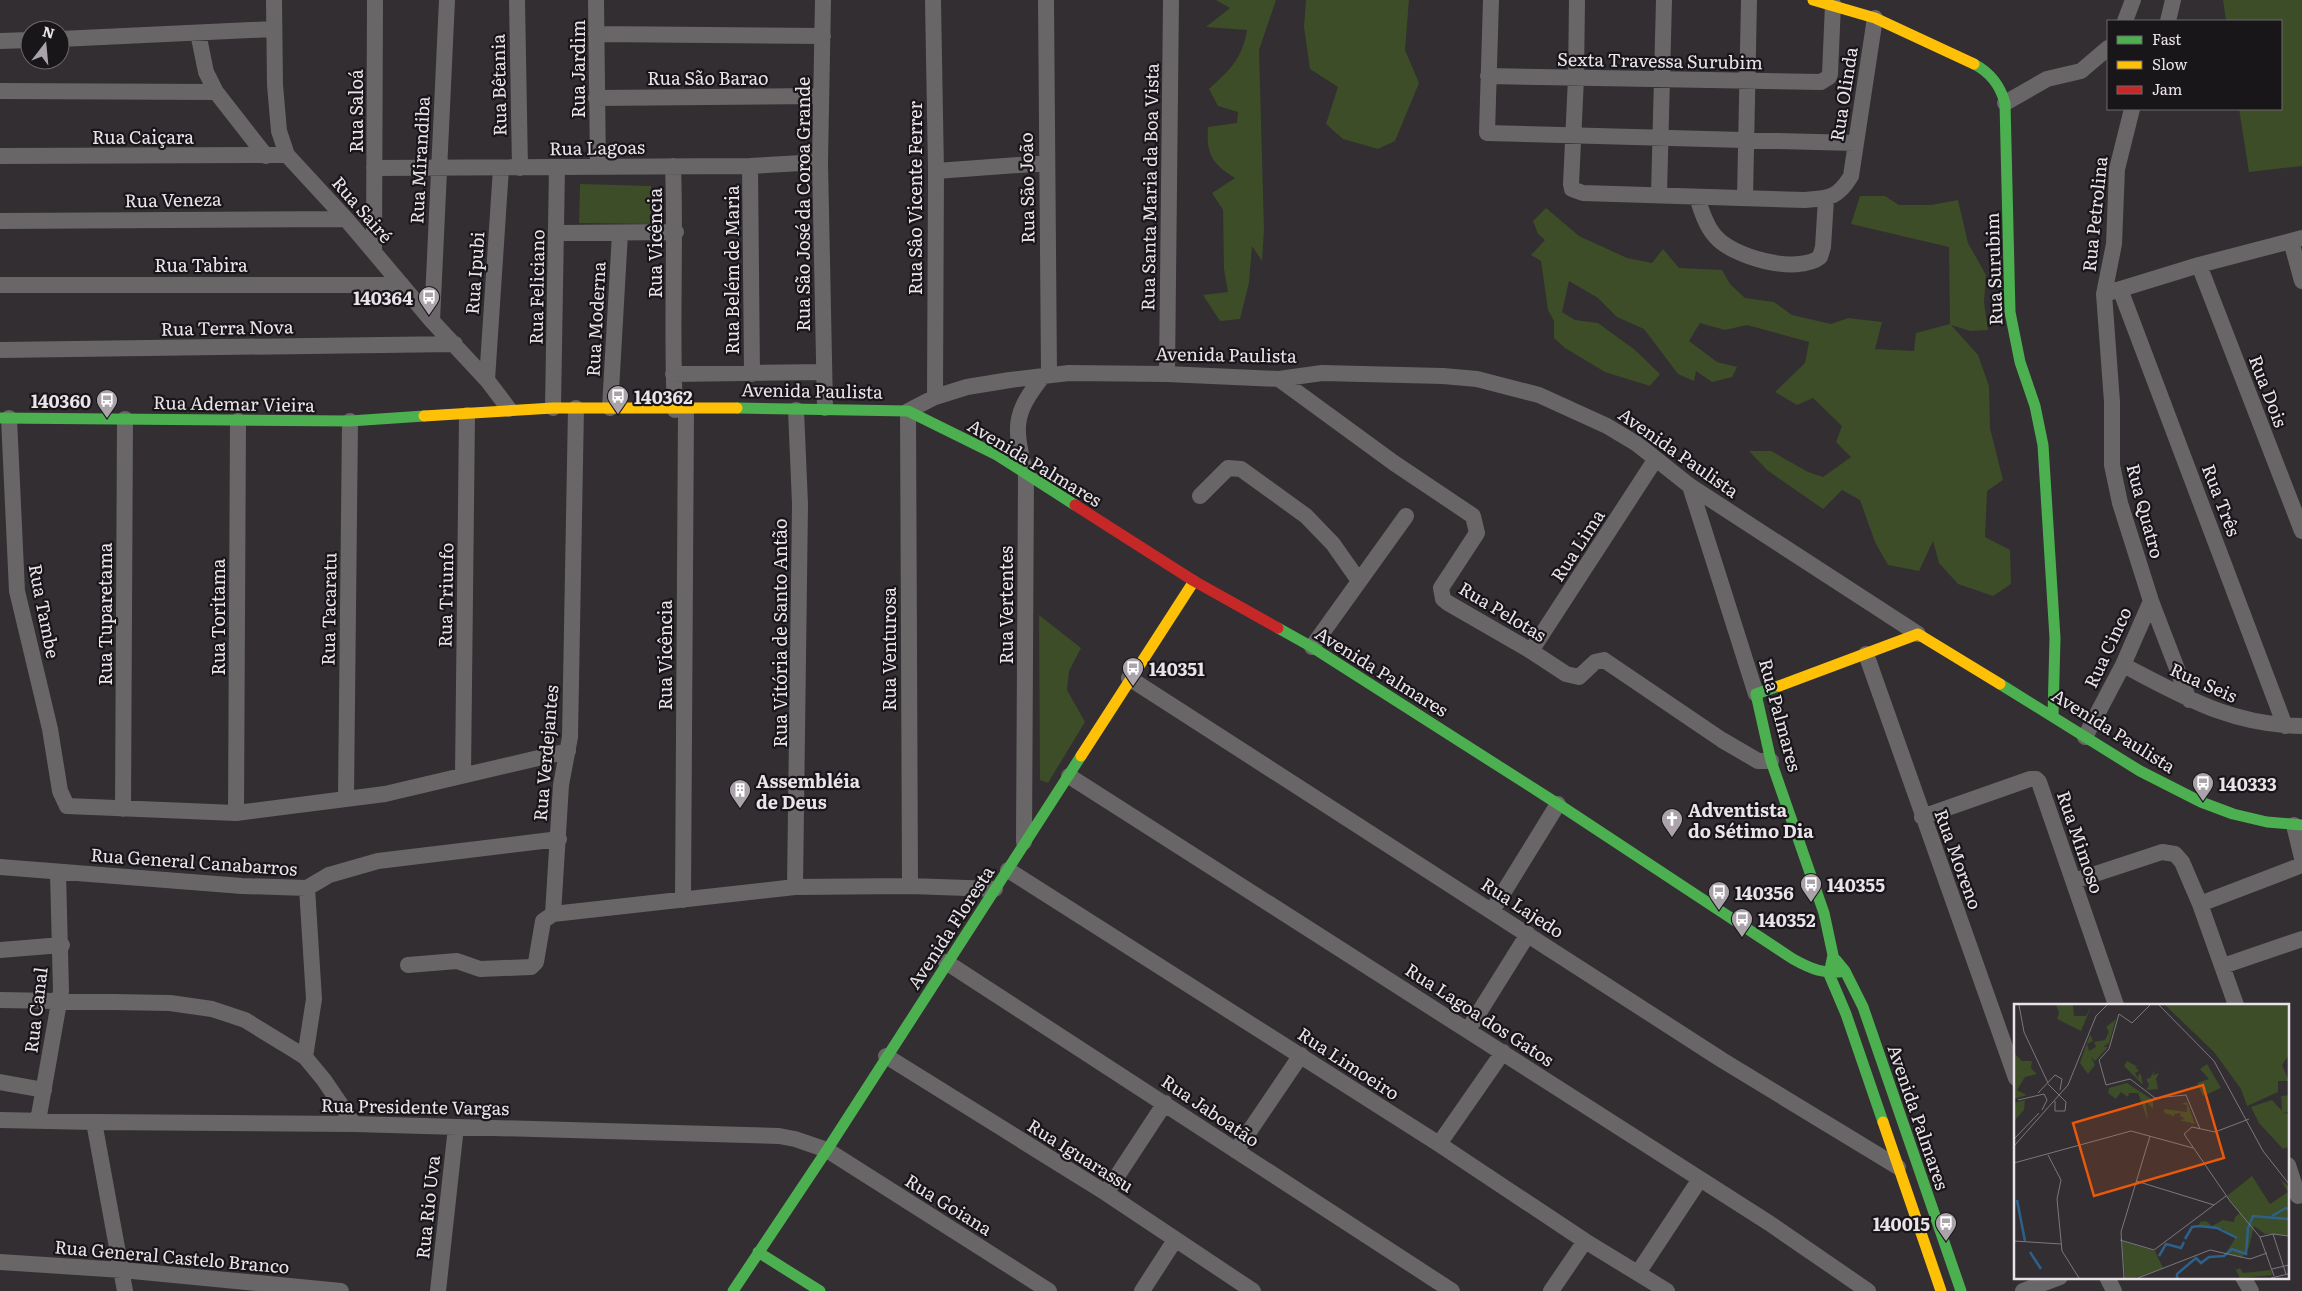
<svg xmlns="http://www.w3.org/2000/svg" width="2302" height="1291" viewBox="0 0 2302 1291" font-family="Literata,serif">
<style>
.green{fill:#3c4d28}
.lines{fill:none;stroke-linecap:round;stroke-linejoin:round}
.street{stroke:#686666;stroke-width:16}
.fast{stroke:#4caf50;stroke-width:11}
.slow{stroke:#ffc107;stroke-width:11}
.jam{stroke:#c62828;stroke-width:11}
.labels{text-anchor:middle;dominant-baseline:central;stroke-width:4.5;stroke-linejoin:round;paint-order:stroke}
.street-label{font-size:18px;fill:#eae4ea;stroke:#19161a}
.poi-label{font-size:18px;font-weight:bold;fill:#eae4ea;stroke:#19161a;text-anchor:start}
.inset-river{fill:none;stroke:#2d618b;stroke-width:2.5}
.inset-road{fill:none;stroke:#7c777c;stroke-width:1}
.view{fill:#e8590c;fill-opacity:0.15;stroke:#e8590c;stroke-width:2.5}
.inset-edge{fill:none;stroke:#eae4ea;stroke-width:2.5}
</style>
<rect width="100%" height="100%" fill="#322e32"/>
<path class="green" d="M1216,0H1276L1259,50L1264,230L1262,261L1252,246L1249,283L1240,319L1220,321L1203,295L1228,292L1224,269L1223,210L1212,193L1235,178C1213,164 1206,155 1208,127L1237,123L1238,112L1218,106L1209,89C1230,70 1242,59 1247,30L1206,27L1230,8Z
M1306,0H1409L1405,50L1419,83L1395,141L1378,149L1343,139L1326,124L1338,87L1310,69L1304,27Z
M2223,0H2302V166L2249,172L2239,109H2281V21H2226Z
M580,184L651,186V224L579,223Z
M1860,196H1885L1899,205H1931L1958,200L1968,243L1986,275L1984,302L1988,330L1970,331L1951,325L1978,355L1989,386L1990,428L2003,480L1987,491L1985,537L2010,550L2011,584L1993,596L1958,584L1939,563L1933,541L1919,571L1888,565L1875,542L1860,500L1842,490L1823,509L1767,470L1749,451H1771L1808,472L1823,477L1851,457L1836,442L1842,426L1813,398L1797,405L1775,392L1805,363L1809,342L1747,325L1725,330L1700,323L1689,341L1717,362L1737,367L1732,377L1712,382L1696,371L1694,381L1678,374L1644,329L1617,317L1598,298L1569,281L1562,312L1575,320L1598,323L1635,350L1660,374L1650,386L1605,372L1565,348L1554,338V321L1548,310L1541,261L1531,255L1545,240L1538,234L1533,221L1546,208L1579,236L1627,258L1652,263L1663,249L1679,268L1722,270L1730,284L1745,298L1774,302L1792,315L1831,324L1848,318L1882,322L1875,349L1914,351L1916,333L1950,324L1949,247L1851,224Z
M1039,615L1081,648L1069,671L1067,690L1085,722L1048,783L1040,780Z"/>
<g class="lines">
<path class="street" d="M274,0L275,85L279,131L287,155L346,219L432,321L487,380L509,409
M517,0L520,168
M596,0L598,167
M823,0L820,162L825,408
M933,0L936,171L935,397
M1046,0L1049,375
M1491,0L1487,133L1855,143
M1577,0L1576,78L1571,184L1572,189L1583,193L1805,200C1829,198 1838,198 1851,176L1875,18
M2125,21L2133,0
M2168,21L2173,0
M198,33L206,72L216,92L266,156
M596,34L823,36
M60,39L273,29
M0,41L30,40
M1488,76L1821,82L1829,77L1830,74L1833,4
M0,91L216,92
M596,98L820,96
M2005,103L2047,79L2081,71L2108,48
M2132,109L2117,169L2114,244L2104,294L2112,402V465L2120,503L2151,601L2189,700
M0,156L287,155
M673,166C676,247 671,329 675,410
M750,166L752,374
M374,168L750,166L820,162
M936,171L1047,163
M1659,194L1664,0
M1697,197C1701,210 1706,226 1715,236C1732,257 1797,275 1820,257L1823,247L1826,199
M1745,198L1749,0
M0,221L346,219
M557,233L676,232
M2291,241L2302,281
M374,252L375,0
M2199,265L2302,531
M0,285H402
M2120,289L2285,726
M2111,292L2199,265L2302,238
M432,321L447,0
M0,350L455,344
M673,374L823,372
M1167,374L1171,0
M1279,379L1394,463L1473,516L1477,533L1441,588L1443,599L1448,603L1531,651L1566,674L1579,677L1595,662L1604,660L1722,740L1758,761H1771
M487,380L501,168
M553,408L557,167
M610,408L620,233
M9,418L17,591L50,729L60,791L67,806L236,813L385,794L568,751
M1690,486L1756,694
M1200,496L1228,468L1241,469L1306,516L1333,544L1359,581
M1312,647L1406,516
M1531,651L1655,460
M1866,654L2016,1078
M2123,665C2185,697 2230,725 2302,726
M1129,678L1722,1060L1898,1167
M2085,737L2123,665L2151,601
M463,775L467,415
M1069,776L1769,1223L1868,1291
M346,797L350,421
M123,809L125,419
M236,813L238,421
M1922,817L2030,779H2036L2039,782L2116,1005
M2294,825L2302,858
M1024,842L1026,474C1014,428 1012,415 1043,376
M0,867L242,886L307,888L329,875L378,861L559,839
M1008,870L1439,1144L1585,1241L1667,1291
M2074,881L2162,852L2175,854L2182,862L2200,904L2236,1005
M910,886L908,411L935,397L967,387L1010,380L1069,373L1167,374L1279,379L1322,373L1443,376L1477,379L1539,395L1607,426L1637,444L1690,486L1918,634
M795,887L800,504L796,410
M683,900L686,410
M2200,904L2302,865
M1492,911L1558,804
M553,914L795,887L910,886L995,889
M0,950L62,945
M946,962L1452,1291
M408,965L457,961L480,969L531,967L536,962L543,921L553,914L561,785L570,737L576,408
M2223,966L2302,939
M0,1000L170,1003L212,1009L245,1020L294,1050L305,1057L324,1080L354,1124
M1468,1030L1528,934
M886,1056L1106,1193L1253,1291
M305,1057L314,999L307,888
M0,1082L44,1090
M0,1120L94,1122L354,1124L779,1136L795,1139L827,1150L1049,1291
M38,1121L61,991L58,873
M94,1122L125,1291
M1439,1144L1503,1052
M1236,1151L1301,1055
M2288,1165L2298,1196
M1106,1193L1165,1103
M0,1262L122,1270L341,1291
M1638,1273L1700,1179
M2107,1277L2114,1291
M2243,1277L2251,1291
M438,1291L456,1127
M1142,1291L1175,1240
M1551,1291L1585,1241
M2023,1291L2060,1277"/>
<path class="fast" d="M1974,64C1991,73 2000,85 2005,103L2010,312L2020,362L2035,406L2043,445L2055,638L2053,716
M737,408L908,411L997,455L1075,505
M0,418L350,421L424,416
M1278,628L1312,647L1558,804L1793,959C1811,969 1825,975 1845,971
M2000,684L2140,771L2201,802L2233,814L2267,822L2302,825
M1779,686L1756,694L1771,761L1824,913L1833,955L1829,974L1846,1014L1883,1122
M1836,960L1845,971L1863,1007L1961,1291
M758,1252L820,1291
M733,1291L827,1150L1081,756"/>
<path class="slow" d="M1813,0L1875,18L1974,64
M424,416L553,408H737
M1779,686L1918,634L2000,684
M1081,756L1194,581
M1883,1122L1941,1291"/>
<path class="jam" d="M1075,505L1194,581L1278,628"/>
</g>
<defs>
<g id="bus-pin" transform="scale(1.125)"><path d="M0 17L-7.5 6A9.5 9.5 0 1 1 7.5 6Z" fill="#aaa4aa" stroke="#19161a"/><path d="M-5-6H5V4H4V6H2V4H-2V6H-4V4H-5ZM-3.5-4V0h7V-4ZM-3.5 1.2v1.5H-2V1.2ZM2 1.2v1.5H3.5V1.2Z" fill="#fff"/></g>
<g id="building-pin" transform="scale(1.125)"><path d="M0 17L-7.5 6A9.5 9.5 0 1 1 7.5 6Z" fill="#aaa4aa" stroke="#19161a"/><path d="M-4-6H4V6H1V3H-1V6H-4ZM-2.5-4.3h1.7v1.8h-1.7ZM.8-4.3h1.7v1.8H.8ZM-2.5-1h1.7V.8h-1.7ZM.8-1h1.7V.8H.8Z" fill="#fff"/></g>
<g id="church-pin" transform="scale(1.125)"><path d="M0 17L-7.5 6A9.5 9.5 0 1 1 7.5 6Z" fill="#aaa4aa" stroke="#19161a"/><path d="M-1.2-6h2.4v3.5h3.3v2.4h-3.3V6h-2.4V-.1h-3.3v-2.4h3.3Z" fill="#fff"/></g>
</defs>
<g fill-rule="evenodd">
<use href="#bus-pin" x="429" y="297"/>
<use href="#bus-pin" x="618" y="396"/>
<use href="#bus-pin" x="107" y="400"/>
<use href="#bus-pin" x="1133" y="668"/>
<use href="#bus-pin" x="2203" y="783"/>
<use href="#building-pin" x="740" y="790"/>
<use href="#church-pin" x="1672" y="819"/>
<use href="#bus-pin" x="1811" y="884"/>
<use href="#bus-pin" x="1719" y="892"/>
<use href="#bus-pin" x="1742" y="919"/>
<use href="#bus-pin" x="1946" y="1223"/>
</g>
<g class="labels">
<g class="street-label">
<text transform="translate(1660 60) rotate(1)">Sexta Travessa Surubim</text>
<text transform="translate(577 69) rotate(-90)">Rua Jardim</text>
<text x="708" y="77">Rua São Barao</text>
<text transform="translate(498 85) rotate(-91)">Rua Bêtania</text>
<text transform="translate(1843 94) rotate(-81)">Rua Olinda</text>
<text transform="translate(355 111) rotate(-90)">Rua Saloá</text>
<text x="143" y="136">Rua Caiçara</text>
<text transform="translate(597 147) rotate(-1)">Rua Lagoas</text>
<text transform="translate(419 160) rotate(-87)">Rua Mirandiba</text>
<text transform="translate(1149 187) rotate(-89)">Rua Santa Maria da Boa Vista</text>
<text transform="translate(1026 188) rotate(-91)">Rua São João</text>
<text transform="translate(914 198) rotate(-90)">Rua Sâo Vicente Ferrer</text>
<text transform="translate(173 199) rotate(-1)">Rua Veneza</text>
<text transform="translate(802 204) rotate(-90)">Rua São José da Coroa Grande</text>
<text transform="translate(363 209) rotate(49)">Rua Sairé</text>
<text transform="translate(2094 214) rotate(-84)">Rua Petrolina</text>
<text transform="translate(654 243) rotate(-90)">Rua Vicência</text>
<text x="201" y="264">Rua Tabira</text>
<text transform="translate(1993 269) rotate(-92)">Rua Surubim</text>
<text transform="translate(731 270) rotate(-90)">Rua Belém de Maria</text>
<text transform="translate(474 273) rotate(-86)">Rua Ipubi</text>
<text transform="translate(536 287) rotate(-89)">Rua Feliciano</text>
<text transform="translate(595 319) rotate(-87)">Rua Moderna</text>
<text transform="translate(227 327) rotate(-1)">Rua Terra Nova</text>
<text transform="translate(1226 354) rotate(1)">Avenida Paulista</text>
<text transform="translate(812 390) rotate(1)">Avenida Paulista</text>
<text transform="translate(2269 391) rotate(69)">Rua Dois</text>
<text transform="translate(234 403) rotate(1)">Rua Ademar Vieira</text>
<text transform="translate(1679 452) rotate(35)">Avenida Paulista</text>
<text transform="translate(1035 462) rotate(31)">Avenida Palmares</text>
<text transform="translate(2222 500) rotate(69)">Rua Três</text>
<text transform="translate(2146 511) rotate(75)">Rua Quatro</text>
<text transform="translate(1577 545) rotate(-57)">Rua Lima</text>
<text transform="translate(445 595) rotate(-89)">Rua Triunfo</text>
<text transform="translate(1005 605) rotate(-90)">Rua Vertentes</text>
<text transform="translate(328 609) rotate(-89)">Rua Tacaratu</text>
<text transform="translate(45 611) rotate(79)">Rua Tambe</text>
<text transform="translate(1503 611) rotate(31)">Rua Pelotas</text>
<text transform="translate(104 614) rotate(-90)">Rua Tuparetama</text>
<text transform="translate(217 617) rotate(-90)">Rua Toritama</text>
<text transform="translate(779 633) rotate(-90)">Rua Vitória de Santo Antão</text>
<text transform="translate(2107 647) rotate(-65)">Rua Cinco</text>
<text transform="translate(888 649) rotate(-90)">Rua Venturosa</text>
<text transform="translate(664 655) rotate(-90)">Rua Vicência</text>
<text transform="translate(1382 671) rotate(32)">Avenida Palmares</text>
<text transform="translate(2204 682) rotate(24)">Rua Seis</text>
<text transform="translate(1781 715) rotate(75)">Rua Palmares</text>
<text transform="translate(2114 730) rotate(32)">Avenida Paulista</text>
<text transform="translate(545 753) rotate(-85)">Rua Verdejantes</text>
<text transform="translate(2081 842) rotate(71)">Rua Mimoso</text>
<text transform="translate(1959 859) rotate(70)">Rua Moreno</text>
<text transform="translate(194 861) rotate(4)">Rua General Canabarros</text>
<text transform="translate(1523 907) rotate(33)">Rua Lajedo</text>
<text transform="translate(950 927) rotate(-57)">Avenida Floresta</text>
<text transform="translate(35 1010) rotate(-83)">Rua Canal</text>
<text transform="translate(1480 1014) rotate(33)">Rua Lagoa dos Gatos</text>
<text transform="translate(1349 1063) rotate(33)">Rua Limoeiro</text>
<text transform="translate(415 1106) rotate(1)">Rua Presidente Vargas</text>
<text transform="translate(1211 1110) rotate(34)">Rua Jaboatão</text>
<text transform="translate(1919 1117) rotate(71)">Avenida Palmares</text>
<text transform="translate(1081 1155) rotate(32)">Rua Iguarassu</text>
<text transform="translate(949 1204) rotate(32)">Rua Goiana</text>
<text transform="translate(427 1207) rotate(-84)">Rua Rio Uva</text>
<text transform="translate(172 1256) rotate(5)">Rua General Castelo Branco</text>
</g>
<g class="poi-label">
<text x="413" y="297" text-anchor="end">140364</text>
<text x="634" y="396">140362</text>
<text x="91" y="400" text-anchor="end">140360</text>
<text x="1149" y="668">140351</text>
<text x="756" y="780">Assembléia<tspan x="756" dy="21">de Deus</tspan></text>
<text x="2219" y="783">140333</text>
<text x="1688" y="809">Adventista<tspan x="1688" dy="21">do Sétimo Dia</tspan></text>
<text x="1827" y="884">140355</text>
<text x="1735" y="892">140356</text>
<text x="1758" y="919">140352</text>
<text x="1930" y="1223" text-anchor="end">140015</text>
</g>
</g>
<g transform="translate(2014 1004)">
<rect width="275" height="275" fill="#322e32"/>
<path d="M42,1H59L60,12H72L78,1L67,27L43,15L45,9ZM151,1H275V51L268,61L275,77H264V88L233,102L227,85L200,48ZM102,15L95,39L89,43H94L81,57L77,53L81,61L74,70L66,59L76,30L79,37L73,40L75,47L82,43L80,38L91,36L95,28L92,23ZM1,50L8,57H18L17,64L23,70L11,73L3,86L13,91L0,95ZM113,57L124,63H121L125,67L121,69L124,74L125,69L127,71L129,81L110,62ZM193,60L207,84L189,92L183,79L195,75L186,65ZM141,65L139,71L145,69L142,75L144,85L132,86L135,81L132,75L136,74ZM113,79L139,96V105L131,96L134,117L124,89H115L114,93L107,88L102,95L94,89L95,84ZM275,91V108L269,109L275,110V143L269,145L245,119L237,103L258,96L268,107L267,92ZM11,96L10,106L0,117V99ZM173,98L181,120L165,116L171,115L166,112L167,109L160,110L161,113L153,109L159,114L150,108V105L173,108V101L167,100ZM238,172L256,200L274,188L266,175L275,183V231L251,230L240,222L235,243L228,254L212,249L222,233L212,230L210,225L185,222L186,218L192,217L198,222L209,216L220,218L221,213L226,209L213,192ZM108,237L141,247L149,264L122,274H111ZM226,264L229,269L257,266L258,271L226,274L222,266Z" fill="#3c4d28"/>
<path class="inset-river" d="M3,196L11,237M258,212L272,204L275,206M171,235L178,223L185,222L203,224L223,234M16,248L27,265M145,252L152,240L167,244L170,238M163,274V270L182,254L187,259L195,253L210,252L218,245L232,250L234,224L239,212L275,215"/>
<path class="inset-road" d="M5,1L10,28L34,79M136,1L118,19L105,10L95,45L85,56L92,81L116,75L141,94L172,91L186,125M145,1L200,57L249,147L275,180M34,80L52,98L51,107H41V97M24,89L41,71L48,75L46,86M4,96L30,90L33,96L28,106M235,115L201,128L178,123L170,130L216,197L246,233L260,272M0,135L25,109M0,142L54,81L82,12L93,1M34,151L47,176L43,195L48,247L65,274M0,159L117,127L179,144M122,177L200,201M259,230L275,232M246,233L259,230L272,270M106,236L140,246L212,192M0,237L47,240M258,265L275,261M110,274L107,228L136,132M124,274L196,246L236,255L253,249M257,274L274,270"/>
<path class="view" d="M189,81L210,154L80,192L59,119Z"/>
<rect width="275" height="275" class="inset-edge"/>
</g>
<rect x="2107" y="20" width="175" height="90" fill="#19161a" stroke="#6d686d"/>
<rect x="2117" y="36" width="25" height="8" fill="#4caf50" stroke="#6d686d"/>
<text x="2152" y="45" font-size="15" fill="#eae4ea">Fast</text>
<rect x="2117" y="61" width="25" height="8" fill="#ffc107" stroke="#6d686d"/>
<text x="2152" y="70" font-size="15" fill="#eae4ea">Slow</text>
<rect x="2117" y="86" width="25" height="8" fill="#c62828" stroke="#6d686d"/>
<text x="2152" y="95" font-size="15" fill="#eae4ea">Jam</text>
<g transform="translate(45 45) rotate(16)"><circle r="24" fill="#19161a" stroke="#6d686d"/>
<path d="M0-4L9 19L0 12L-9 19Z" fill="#aaa4aa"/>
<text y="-8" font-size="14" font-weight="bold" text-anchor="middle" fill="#eae4ea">N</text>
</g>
</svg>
